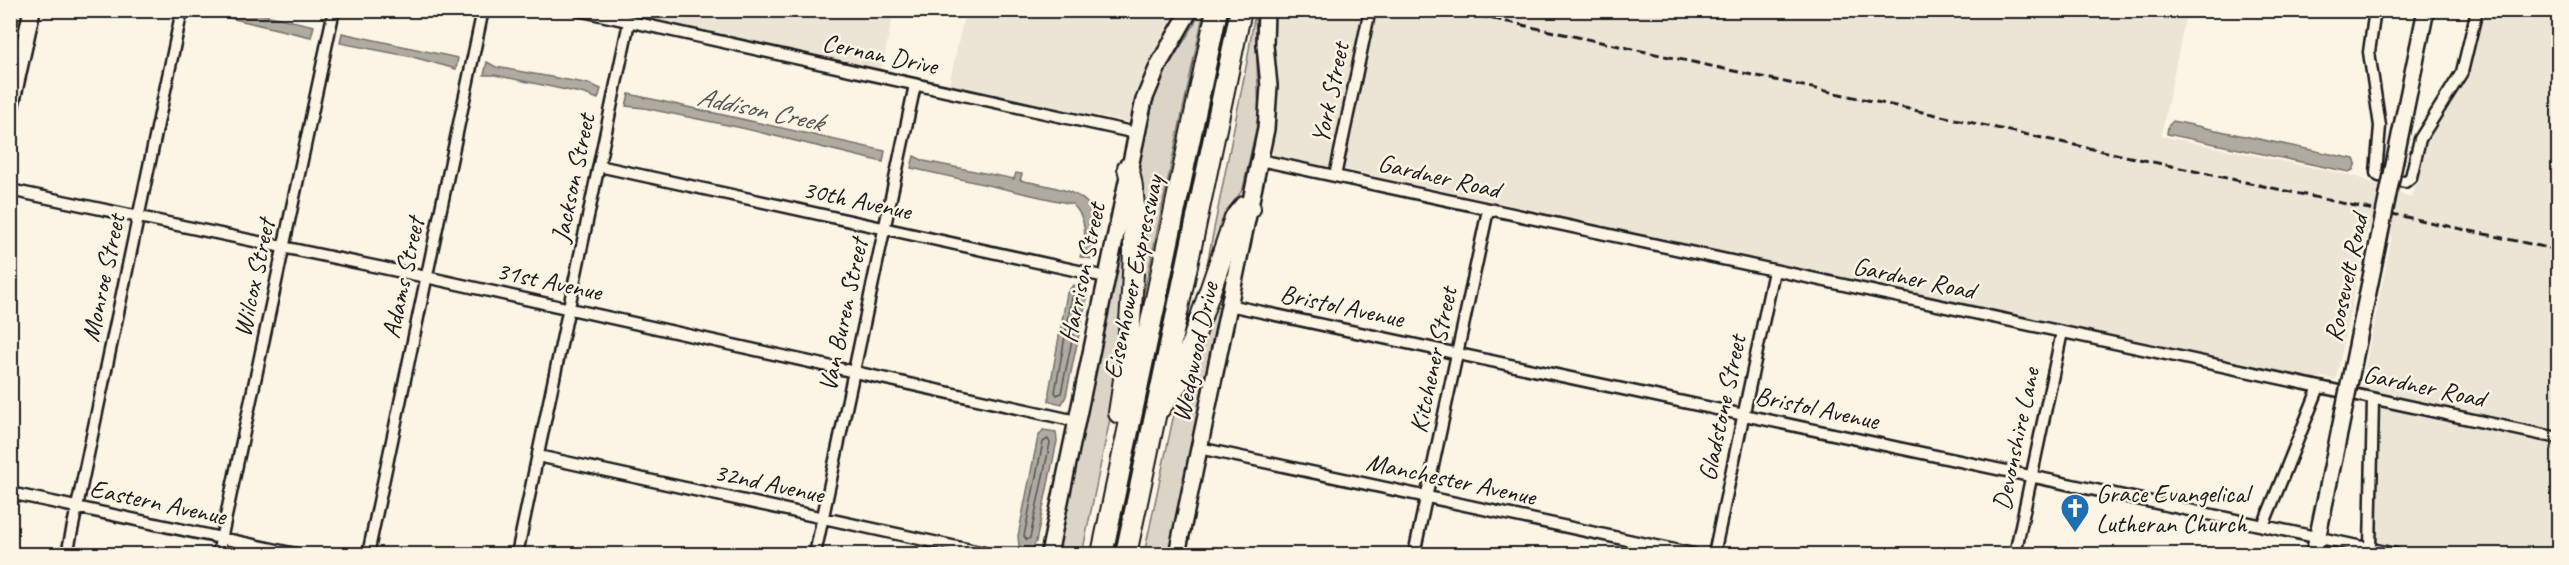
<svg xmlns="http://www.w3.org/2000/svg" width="2569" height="565" viewBox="0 0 2569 565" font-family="Caveat,sans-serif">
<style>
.built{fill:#ebe5d6}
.green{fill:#dbd5c8;stroke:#7c7872;stroke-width:1.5}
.water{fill:#b0aba1;stroke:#75726c;stroke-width:1.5}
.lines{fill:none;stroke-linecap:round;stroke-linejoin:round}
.shore{stroke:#575551;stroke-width:1.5}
.street-casing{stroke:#1c1c1c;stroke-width:15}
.secondary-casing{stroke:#1c1c1c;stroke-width:20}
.highway-casing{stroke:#1c1c1c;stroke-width:24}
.street{stroke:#fcf5e5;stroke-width:10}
.secondary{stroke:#fcf5e5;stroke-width:15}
.highway{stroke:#fcf5e5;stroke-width:20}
.rail{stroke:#1c1c1c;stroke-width:3;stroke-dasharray:9 4.5;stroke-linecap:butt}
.secondary-bridge-casing{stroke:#1c1c1c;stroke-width:20;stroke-linecap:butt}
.secondary-bridge{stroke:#fcf5e5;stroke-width:15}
.labels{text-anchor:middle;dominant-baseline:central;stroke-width:5;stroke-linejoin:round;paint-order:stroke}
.street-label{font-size:26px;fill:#1c1c1c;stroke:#fcf5e5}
.poi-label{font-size:26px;fill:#1c1c1c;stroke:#fcf5e5;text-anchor:start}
.water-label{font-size:27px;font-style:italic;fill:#575551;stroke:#fcf5e5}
</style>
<rect width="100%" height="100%" fill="#fcf5e5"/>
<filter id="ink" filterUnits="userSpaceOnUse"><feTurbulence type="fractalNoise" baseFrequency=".0167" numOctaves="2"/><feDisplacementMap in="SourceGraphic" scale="12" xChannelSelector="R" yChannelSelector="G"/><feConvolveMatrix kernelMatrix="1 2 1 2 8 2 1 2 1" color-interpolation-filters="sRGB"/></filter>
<g filter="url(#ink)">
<path class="built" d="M2187,10L2161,136L2358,177L2411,198L2425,139L2468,72L2484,11H2558V554H2394L2377,544V423L2383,393L2361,388L2392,235L2367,230L2336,380L2324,377L2315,379L2083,329L2080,332L1632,235L1630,231L1330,166L1322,168L1275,158L1269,142L1273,74L1272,11Z
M11,11H28L11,95Z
M599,11H894L881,72Z
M965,11H1184L1132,121L1128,122L949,85Z"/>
<path class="green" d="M1199,11H1204L1138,320L1137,169L1158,83L1194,25Z
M1255,11L1259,115L1243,189L1230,208L1198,310L1247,62Z
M1127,204L1130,205L1115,395L1082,554H1054Z
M1239,220L1171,554H1144L1174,414Z"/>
<path class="water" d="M196,11H248L314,26L311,37L225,17L196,12Z
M342,33L458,58L456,69L413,57L340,43Z
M487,62L496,67L590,84L601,89L598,99L585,94L495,75H484Z
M629,94L885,151L883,162L742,128L644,108L626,106Z
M2173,121L2354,159L2356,163L2353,170L2349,172L2167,134L2168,126Z
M914,156L924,161L1014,179L1016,173L1022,174L1020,180C1043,186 1088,188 1094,216C1098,230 1091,245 1092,259L1080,257C1087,238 1087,217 1072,204L911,168Z
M1073,285L1086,288L1087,296L1066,396L1062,404L1049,401V392L1067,293Z
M1043,430L1056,432L1057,441L1036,542L1032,549L1019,546L1018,536L1038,437Z"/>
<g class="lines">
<path class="shore" d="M1076,293H1079L1081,297L1061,393L1057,395L1055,392L1072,298Z
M1048,439L1050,443L1030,538L1027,540L1024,536L1043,442Z"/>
<g class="street-casing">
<path id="street" d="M578,10L1136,133
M2375,10L2369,52L2380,126L2376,173L2379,176L2405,182L2411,177L2420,139L2462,72L2477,10
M1260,160L2558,438
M599,166L1106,277
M1335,176L1368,19
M10,190L426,277L1076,421
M1229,305L2395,554
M1199,448L1693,554
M538,456L989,554
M10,493L296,554
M2263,526L2319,387
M2370,549L2373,399
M67,554L182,10
M218,554L334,10
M368,554L483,10
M517,554L629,22
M815,554L915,85
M1414,554L1488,210
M1714,554L1774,271
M2015,554L2062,332"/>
</g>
<g class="secondary-casing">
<path id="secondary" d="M2412,77L2426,10
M10,109L32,10
M1049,554L1144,100L1159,64L1190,10
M1177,554L1266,129L1269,86L1265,45L1266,10
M2314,554L2340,429"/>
</g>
<g class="highway-casing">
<path id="highway" d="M1160,408L1179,381L1235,218L1244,207L1250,208
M1119,413C1128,359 1132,306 1134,251C1134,223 1136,196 1128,168
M1102,554L1217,10
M1126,554L1241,10"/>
</g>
<use href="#street" class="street"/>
<use href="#secondary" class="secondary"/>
<use href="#highway" class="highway"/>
<path class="rail" d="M1453,10L2558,250"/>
<g class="secondary-bridge-casing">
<path id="secondary-bridge" d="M2340,429L2412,77"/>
</g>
<use href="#secondary-bridge" class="secondary-bridge"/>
</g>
</g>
<defs>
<g id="church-pin" transform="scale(1.5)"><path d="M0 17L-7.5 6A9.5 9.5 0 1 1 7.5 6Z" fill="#1f6fb2" stroke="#fcf5e5"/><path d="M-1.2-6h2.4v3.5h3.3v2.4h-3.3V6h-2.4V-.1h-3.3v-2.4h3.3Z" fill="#fff"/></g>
</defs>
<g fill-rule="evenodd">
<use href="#church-pin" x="2075" y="508"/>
</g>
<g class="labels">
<g class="street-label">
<text transform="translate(880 54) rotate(12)">Cernan Drive</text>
<text transform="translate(1330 93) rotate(-78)">York Street</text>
<text transform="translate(1439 176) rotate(13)">Gardner Road</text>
<text transform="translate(573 178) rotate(-78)">Jackson Street</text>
<text transform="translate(857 200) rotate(12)">30th Avenue</text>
<text transform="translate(1082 273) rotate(-78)">Harrison Street</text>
<text transform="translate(1133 277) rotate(-78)">Eisenhower Expressway</text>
<text transform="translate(103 278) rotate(-78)">Monroe Street</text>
<text transform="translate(254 278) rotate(-78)">Wilcox Street</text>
<text transform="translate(403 278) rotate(-78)">Adams Street</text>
<text transform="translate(1914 278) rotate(12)">Gardner Road</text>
<text transform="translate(2346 278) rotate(-78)">Roosevelt Road</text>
<text transform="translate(549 281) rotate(12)">31st Avenue</text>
<text transform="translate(1342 306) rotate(12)">Bristol Avenue</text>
<text transform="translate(843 315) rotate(-78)">Van Buren Street</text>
<text transform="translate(1195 352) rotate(-78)">Wedgwood Drive</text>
<text transform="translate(1433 360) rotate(-78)">Kitchener Street</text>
<text transform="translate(2424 386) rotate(12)">Gardner Road</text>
<text transform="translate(1722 408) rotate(-78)">Gladstone Street</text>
<text transform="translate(1817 408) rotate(12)">Bristol Avenue</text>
<text transform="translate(2016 439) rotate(-78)">Devonshire Lane</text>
<text transform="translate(1451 479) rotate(12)">Manchester Avenue</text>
<text transform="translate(769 483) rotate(12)">32nd Avenue</text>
<text transform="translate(158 502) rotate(12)">Eastern Avenue</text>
</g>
<g class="poi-label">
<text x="2096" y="493">Grace Evangelical<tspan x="2096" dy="30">Lutheran Church</tspan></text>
</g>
<g class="water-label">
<text transform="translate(760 109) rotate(12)">Addison Creek</text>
</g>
</g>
<rect width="2569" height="565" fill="none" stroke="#fcf5e5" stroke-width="36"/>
<rect x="18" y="18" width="2533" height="529" fill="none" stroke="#1c1c1c" stroke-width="2" filter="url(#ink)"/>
</svg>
